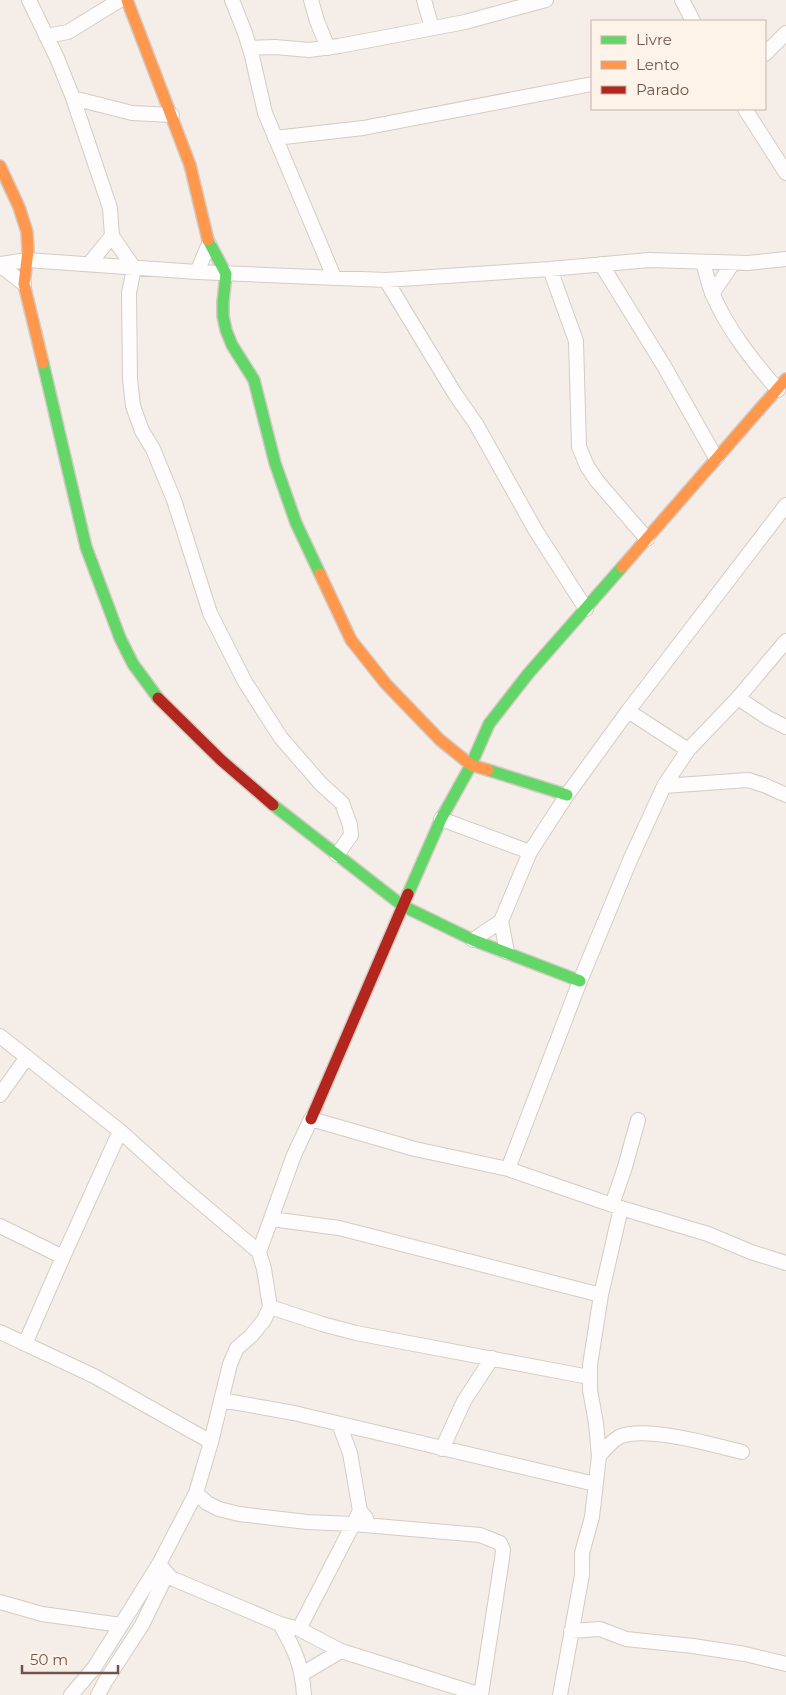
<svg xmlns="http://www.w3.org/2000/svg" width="786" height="1695" viewBox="0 0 786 1695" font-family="Montserrat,sans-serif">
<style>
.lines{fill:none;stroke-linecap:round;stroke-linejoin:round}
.street-casing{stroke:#d4cbc6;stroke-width:16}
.fast-casing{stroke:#d4cac4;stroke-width:14}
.slow-casing{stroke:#d4cac4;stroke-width:14}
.jam-casing{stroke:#d4cac4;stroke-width:14}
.street{stroke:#fefcfc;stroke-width:14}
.fast{stroke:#63d668;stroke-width:11}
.slow{stroke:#ff974d;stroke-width:11}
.jam{stroke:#b3261e;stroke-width:11}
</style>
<rect width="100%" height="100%" fill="#f5eee8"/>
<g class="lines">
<g class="street-casing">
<path id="street" d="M29,0L57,58L73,98L110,208L112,236L134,268L129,293L130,379L133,406L142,431L153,449L174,500L210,613L245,682L281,738L321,784L342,803L350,825L351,835L337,855
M232,0L245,33L252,56L265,113L334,277
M311,0L317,21L328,48
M424,0L432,28
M682,0L693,21
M46,36L68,32L120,0
M250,48L275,47L309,50L339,46L465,22L546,0
M765,54L786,33
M73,98L132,113L172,115
M745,109L786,173
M275,138L363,128L592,84
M703,262C706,272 708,284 713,295C728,330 753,361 778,390
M90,263L112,236
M0,264L27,260L197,272L386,280L550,269L649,260L748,263L786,259
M601,264L664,366L716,458
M0,265L24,284
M550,269L576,341L579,447L587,466L597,481L647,539
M197,272L209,244
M386,280L455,394L476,424L536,531L586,609
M712,294L733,263
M738,698L768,718L786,727
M628,711L688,750
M664,786L748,780L764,785L786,795
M441,819L530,852
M501,921L530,852L567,795L628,711L786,505
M473,940L501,921L507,952
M0,1036L120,1131L181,1186L259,1252L264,1269L270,1307L264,1320L251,1336L237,1348L230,1364L211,1442L196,1493L159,1564L121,1625L94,1668L71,1695
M0,1095L27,1057
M508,1169L580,981L631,858L664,786L688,750L738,698L786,641
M612,1205L625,1167L638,1120
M271,1219L339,1228L601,1295
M0,1226L63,1257
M259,1252L294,1155L311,1119L415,1149L508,1169L621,1208L708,1234L751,1252L786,1263
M270,1307L322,1324L356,1333L589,1377
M0,1332L94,1376L211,1442
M25,1344L63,1257L120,1131
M221,1400L294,1413L595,1484
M339,1424L350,1453L360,1511L366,1518
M442,1449L464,1401L492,1358
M599,1456C604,1450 612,1441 619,1437C645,1425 714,1445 742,1452
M196,1493L207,1503L219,1509L239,1514L307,1522L353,1524L480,1535L500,1543L503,1550L502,1559L481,1695
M159,1564L171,1578L280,1624L299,1629L341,1651L481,1695
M0,1602L42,1614L121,1625
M280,1624C295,1650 302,1665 304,1695
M299,1629L360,1511
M571,1631L600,1629L626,1639L693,1646L745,1654L786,1664
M302,1674L341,1651
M98,1695L105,1682L142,1625L164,1580
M560,1695L582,1575V1553L592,1517L599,1456L596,1423L590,1390V1365L601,1295L621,1208"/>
</g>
<g class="fast-casing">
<path id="fast" d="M208,240L226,274L223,302V316L226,330L232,345L254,380L275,463L296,523L320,574
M43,363L86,547L120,638L133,664L158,698
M488,770L567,795
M273,805L403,906L473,940L580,981
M408,894L441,819L471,765L489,724L528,674L622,567"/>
</g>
<g class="slow-casing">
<path id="slow" d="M127,0L190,165L208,240
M0,166L19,207L27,232L28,251L24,284L43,363
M622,567L786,379
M320,574L351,640L386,684L440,740L471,765L488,770"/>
</g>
<g class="jam-casing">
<path id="jam" d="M158,698L221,760L273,805
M311,1119L408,894"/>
</g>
<use href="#street" class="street"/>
<use href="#fast" class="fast"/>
<use href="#slow" class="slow"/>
<use href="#jam" class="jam"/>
</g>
<rect x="591" y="20" width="175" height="90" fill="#fef3e8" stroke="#c5b3a9"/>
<rect x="601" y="36" width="25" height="8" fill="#63d668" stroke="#c5b3a9"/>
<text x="636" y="45" font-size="15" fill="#70544b">Livre</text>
<rect x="601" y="61" width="25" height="8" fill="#ff974d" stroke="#c5b3a9"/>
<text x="636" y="70" font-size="15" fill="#70544b">Lento</text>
<rect x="601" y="86" width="25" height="8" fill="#b3261e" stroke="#c5b3a9"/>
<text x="636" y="95" font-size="15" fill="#70544b">Parado</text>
<path d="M22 1665v8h96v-8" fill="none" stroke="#70544b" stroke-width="2.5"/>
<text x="30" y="1665" font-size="15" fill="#70544b" stroke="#fef3e8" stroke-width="4" paint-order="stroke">50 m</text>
</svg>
